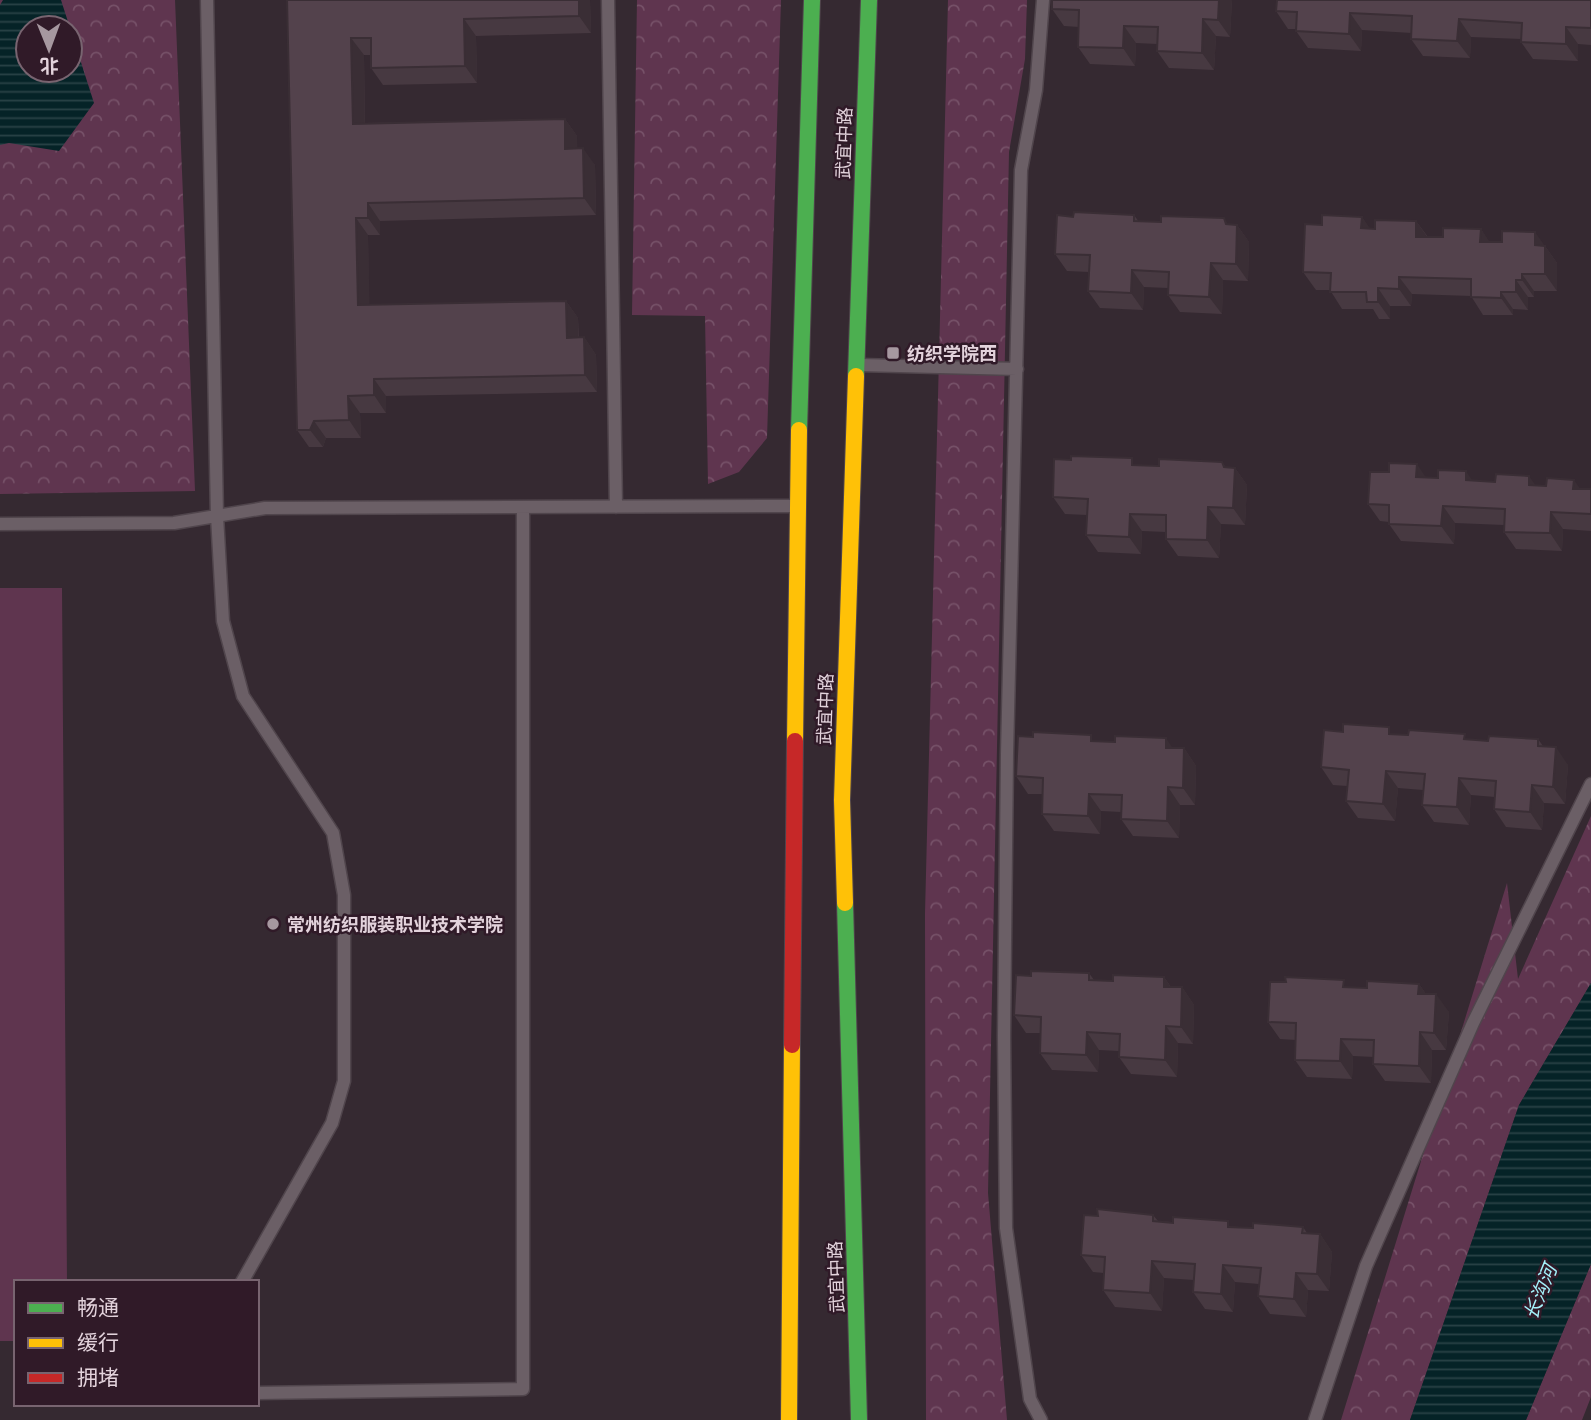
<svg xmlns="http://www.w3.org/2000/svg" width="1591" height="1420" viewBox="0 0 1591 1420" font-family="Raleway,'Noto Sans SC',sans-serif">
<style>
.park{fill:url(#park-crowns);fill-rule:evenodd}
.pitch{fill:#5f354f}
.water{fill:url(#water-rules)}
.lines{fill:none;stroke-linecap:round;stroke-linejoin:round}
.lane-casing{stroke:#50454c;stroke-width:15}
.fast-casing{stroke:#50454c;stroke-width:18}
.slow-casing{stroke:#50454c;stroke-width:18}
.jam-casing{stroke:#50454c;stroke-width:18}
.lane{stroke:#6b5f66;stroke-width:12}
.fast{stroke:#4caf50;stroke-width:16}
.slow{stroke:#ffc107;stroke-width:16}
.jam{stroke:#c62828;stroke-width:16}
.wall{fill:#473941}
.shaded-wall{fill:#3a2e35}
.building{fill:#53424c;stroke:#3a2e35;stroke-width:2}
.poi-dot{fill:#a698a0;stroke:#301a28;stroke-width:2.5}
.labels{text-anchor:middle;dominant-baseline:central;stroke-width:5;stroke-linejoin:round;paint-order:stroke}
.street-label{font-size:18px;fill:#e3d3dc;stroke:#301a28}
.poi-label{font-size:18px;font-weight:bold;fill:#e3d3dc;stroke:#301a28;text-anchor:start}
.water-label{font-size:19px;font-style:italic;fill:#a4f2fb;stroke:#301a28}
</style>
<defs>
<pattern id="park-crowns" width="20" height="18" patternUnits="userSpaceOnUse" patternTransform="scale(1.75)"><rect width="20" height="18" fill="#5f354f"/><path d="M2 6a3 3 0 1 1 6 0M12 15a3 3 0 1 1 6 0" fill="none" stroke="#765168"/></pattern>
<pattern id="water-rules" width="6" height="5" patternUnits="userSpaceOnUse" patternTransform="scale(1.75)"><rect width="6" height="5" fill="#052327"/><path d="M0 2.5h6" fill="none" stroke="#294246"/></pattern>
</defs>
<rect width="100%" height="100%" fill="#352931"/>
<path class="park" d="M0,0H175L195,491L0,494ZM28,28H70V70H28Z
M637,0H781L767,438L739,472L708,484L705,316L632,315Z
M948,0H1027L1025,59L1009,152L988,1193L1007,1420H926L925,914Z
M1591,816V983L1519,1105L1410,1420H1341L1507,883L1518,979Z
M1591,1264V1397L1582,1420H1526Z"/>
<path class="pitch" d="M0,588H62L67,1282H16V1341H0Z"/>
<path class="water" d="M3,0H61L70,28H28V70H70V28L94,103L59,151L9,143L0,145V5Z
M1591,983V1264L1526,1420H1410L1519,1105Z"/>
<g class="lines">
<g class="lane-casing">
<path id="lane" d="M207,0L217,516L223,621L243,696L333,833L344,895V1081L332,1123L242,1282
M608,0L616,507
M860,365L1017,369
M0,524L174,523L265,508L793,506
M257,1393L523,1389V507
M1041,1420L1030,1399L1006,1228L1004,1036L1007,754L1021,170L1036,90L1043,0
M1315,1420L1366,1266L1473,1023L1591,784"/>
</g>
<g class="fast-casing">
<path id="fast" d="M856,376L869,0
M799,430L812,0
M845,903L859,1420"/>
</g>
<g class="slow-casing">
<path id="slow" d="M795,741L799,430
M845,903L842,800L856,376
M789,1420L792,1045"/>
</g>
<g class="jam-casing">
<path id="jam" d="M792,1045L795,741"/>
</g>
<use href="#lane" class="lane"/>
<use href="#fast" class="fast"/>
<use href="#slow" class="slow"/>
<use href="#jam" class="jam"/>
</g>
<path class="wall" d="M287,0H590L591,33L476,36L477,83L383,85L371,68V55H364L365,123L565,119L577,136V148L595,165L596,215L380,221V235H368L369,305L566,301L578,318L579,337H584L596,355L597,392L386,396V413H360L361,438H326L323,447H309L297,430Z
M1052,0H1232L1230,37L1216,36L1214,70L1169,68L1157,51V44L1136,43L1135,66L1090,64L1078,47L1079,27L1064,26L1052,9Z
M1591,0V45L1578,44V61L1533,59L1521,42V39L1471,37L1470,58L1423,56L1411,39L1412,33L1362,30L1361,51L1308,48L1296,31V29H1288L1276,11Z
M1134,215L1139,222L1237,225L1249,242L1248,281L1223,280L1222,314L1180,312L1168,295V288L1144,287L1143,310L1100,308L1088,291L1089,272L1067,271L1055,254L1073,217Z
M1362,217L1369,228L1375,229L1416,221L1428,237H1443L1481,229L1489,242L1545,246L1557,263V291H1534V297H1528V310L1513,309V315H1483L1471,296L1412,294L1411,306H1390V319H1379L1373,309H1342L1330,290H1316L1303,272L1322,225Z
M1222,462L1226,468H1235L1247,485L1245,525L1221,524L1219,558L1178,556L1166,539V532L1142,531L1141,554L1098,552L1086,535L1087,515L1065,514L1053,497L1137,465L1159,466Z
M1389,472L1426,477L1591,489V531L1563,529L1562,551L1516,549L1504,532V525L1455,523L1454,544L1401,541L1389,524V522L1380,521L1368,504Z
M1394,734L1488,741L1538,739L1543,746L1568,765L1565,804L1544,803L1542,830L1506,827L1494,809L1495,797L1471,795L1469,825L1434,822L1422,805L1423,790L1398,788L1395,821L1358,818L1346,801L1347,786L1333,785L1321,767Z
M1096,742L1184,748L1196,766L1195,805H1180L1179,838L1133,836L1121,819V812L1101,811L1100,834L1054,831L1042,814L1043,794H1028L1016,776Z
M1089,973L1094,980L1113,981L1164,977L1171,987H1182L1194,1005L1193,1044L1178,1043L1177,1077L1131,1074L1119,1057V1051L1099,1050L1098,1072L1052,1070L1040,1053L1041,1033H1026L1014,1015L1031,976Z
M1419,984L1426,994L1449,1012L1446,1050H1432L1431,1083L1385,1081L1373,1064L1374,1057L1353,1056L1352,1079L1307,1077L1295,1060L1296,1040L1280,1039L1268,1022L1349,987L1367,988Z
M1153,1215L1158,1221L1253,1228L1303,1227L1307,1233L1320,1234L1332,1252L1329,1291L1308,1290L1306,1317L1270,1314L1258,1296L1259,1284L1235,1282L1233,1312L1205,1309L1193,1292L1194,1280L1164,1278L1162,1311L1115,1307L1103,1290L1104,1273L1093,1272L1081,1255L1098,1216Z"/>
<path class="shaded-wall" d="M579,0H590L591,33L579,16Z
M1219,0H1232L1230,37L1218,20Z
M1350,13L1362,30L1361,51L1349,34Z
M464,19L476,36L477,83L465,66Z
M1203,19L1216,36L1214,70L1202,53Z
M1459,19L1471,37L1470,58L1457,41Z
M1124,26L1136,43L1135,66L1123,48Z
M1566,27L1578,44V61L1566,44Z
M351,38L364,55L365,141L353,124Z
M565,119L577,136L578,166L565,149Z
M583,148L595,165L596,215L584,198Z
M368,203L380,221V235L368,218Z
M1362,217L1374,234L1361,228Z
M356,218L368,235L370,323L358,305Z
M1224,218L1236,236L1237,225L1249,242L1248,281L1236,264Z
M1416,221L1428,238L1416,237Z
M1481,229L1493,247L1480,242Z
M1535,232L1557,263V291L1545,274L1535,245Z
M1211,263L1223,280L1222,314L1209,297Z
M1132,270L1144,287L1143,310L1131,293Z
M1522,274L1534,291V297L1522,280Z
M1399,277L1412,294L1411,306L1399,289Z
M1516,280L1528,297V310L1516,292Z
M1378,288L1390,306V319L1378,302Z
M1501,292L1513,309V315L1501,298Z
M566,301L578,318L579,355L567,338Z
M584,337L596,355L597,392L585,375Z
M374,379L386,396V413L374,395Z
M348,396L360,413L361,438L349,420Z
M314,421L326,438L323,447L310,430Z
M1222,462L1234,481L1235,468L1247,485L1245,525L1233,508Z
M1417,464L1429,482L1416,477Z
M1466,471L1478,489L1466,480Z
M1529,476L1541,493L1529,485Z
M1574,480L1586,497L1573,489Z
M1443,506L1455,523L1454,544L1441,526Z
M1208,507L1221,524L1219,558L1207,540Z
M1551,512L1563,529L1562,551L1550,533Z
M1130,514L1142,531L1141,554L1129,537Z
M1166,738L1178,756L1166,748Z
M1556,747L1568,765L1565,804L1553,787Z
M1184,748L1196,766L1195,805L1183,788Z
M1386,771L1398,788L1395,821L1383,804Z
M1459,778L1471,795L1469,825L1457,807Z
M1532,785L1544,803L1542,830L1530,812Z
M1168,787L1180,805L1179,838L1167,821Z
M1089,794L1101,811L1100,834L1088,816Z
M1164,977L1176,995L1164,987Z
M1419,984L1431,1001L1418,994Z
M1182,987L1194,1005L1193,1044L1181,1027Z
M1436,994L1449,1012L1446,1050L1434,1033Z
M1166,1026L1178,1043L1177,1077L1165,1060Z
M1087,1032L1099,1050L1098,1072L1086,1055Z
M1420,1032L1432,1050L1431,1083L1419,1066Z
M1341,1039L1353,1056L1352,1079L1340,1061Z
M1320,1234L1332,1252L1329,1291L1317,1274Z
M1152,1261L1164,1278L1162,1311L1150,1293Z
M1223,1265L1235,1282L1233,1312L1221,1294Z
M1296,1273L1308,1290L1306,1317L1294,1299Z"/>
<path class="building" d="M287,0H579V16L464,19L465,66L371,68V38H351L353,124L565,119V149L583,148L584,198L368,203V218H356L358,305L566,301L567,338L584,337L585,375L374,379V395L348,396L349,420L314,421L310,430H297Z
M1052,0H1219L1218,20L1203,19L1202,53L1157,51L1158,27L1124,26L1123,48L1078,47L1079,10L1052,9Z
M1277,0H1591V28L1566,27V44L1521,42L1522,23L1459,19L1457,41L1411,39L1412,16L1350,13L1349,34L1296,31L1297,12L1276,11Z
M1074,212L1134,215V221L1161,222V216L1224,218L1226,224L1237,225L1236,264L1211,263L1209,297L1168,295L1169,272L1132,270L1131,293L1088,291L1090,255L1055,254L1057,215L1073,217Z
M1322,215L1362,217L1361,228L1375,229V220L1416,221V237H1443V228L1481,229L1480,242H1502V231L1535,232V245L1545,246V274H1522V280H1516V292H1501V298L1471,297V279L1399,277V289L1378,288V302H1367L1366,292H1330L1331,273L1303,272L1305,224L1322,225Z
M1071,456L1132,458V465L1159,466V459L1222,462L1224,467L1235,468L1233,508L1208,507L1207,540L1166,539V515L1130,514L1129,537L1086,535L1088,499L1053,497L1054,459L1071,460Z
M1389,463L1417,464L1416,477L1438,478V470L1466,471V480L1495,482L1496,474L1529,476V485L1546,486L1547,478L1574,480L1573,489H1591V514L1551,512L1550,533L1504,532L1505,509L1443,506L1441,526L1389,524V505L1368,504L1370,472H1389Z
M1343,724L1389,727V734L1408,735L1409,730L1465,734L1464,739L1488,741L1489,736L1538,739V746L1556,747L1553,787L1532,785L1530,812L1494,809L1496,781L1459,778L1457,807L1422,805L1425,774L1386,771L1383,804L1346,801L1349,770L1321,767L1324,730L1343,732Z
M1033,732L1091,735V741L1115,742V736L1166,738V748H1184L1183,788L1168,787L1167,821L1121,819L1122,795L1089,794L1088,816L1042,814L1043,778L1016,776L1018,736L1033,737Z
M1031,971L1089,973V980L1113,981V975L1164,977V987H1182L1181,1027L1166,1026L1165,1060L1119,1057L1120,1034L1087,1032L1086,1055L1040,1053L1041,1017L1014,1015L1016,975L1031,976Z
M1285,977L1344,980L1343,987L1367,988V981L1419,984L1418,994H1436L1434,1033L1420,1032L1419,1066L1373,1064L1374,1040L1341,1039L1340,1061L1295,1060L1296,1023L1268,1022L1270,982H1286Z
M1097,1209L1153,1215V1221L1173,1223V1217L1228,1221V1227L1253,1228V1223L1303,1227L1302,1233L1320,1234L1317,1274L1296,1273L1294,1299L1258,1296L1261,1268L1223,1265L1221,1294L1193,1292L1195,1264L1152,1261L1150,1293L1103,1290L1105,1257L1081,1255L1084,1215L1098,1216Z"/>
<g class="poi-dot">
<rect x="886" y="346" width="14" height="14" rx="3.5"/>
<circle cx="273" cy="924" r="7"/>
</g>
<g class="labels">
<g class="street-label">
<text transform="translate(844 143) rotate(-88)">武宜中路</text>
<text transform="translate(825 709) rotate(-88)">武宜中路</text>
<text transform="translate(836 1277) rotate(-92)">武宜中路</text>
</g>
<g class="poi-label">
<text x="907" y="353">纺织学院西</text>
<text x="287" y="924">常州纺织服装职业技术学院</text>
</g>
<g class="water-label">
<text transform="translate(1540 1292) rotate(-68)">长沟河</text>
</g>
</g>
<rect x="14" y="1280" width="245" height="126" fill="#301a28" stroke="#786470" stroke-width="2"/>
<rect x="28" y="1303" width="35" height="10" fill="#4caf50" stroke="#786470" stroke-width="2"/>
<text x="77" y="1315" font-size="21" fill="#e3d3dc">畅通</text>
<rect x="28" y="1338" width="35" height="10" fill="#ffc107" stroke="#786470" stroke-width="2"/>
<text x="77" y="1350" font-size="21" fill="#e3d3dc">缓行</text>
<rect x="28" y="1373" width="35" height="10" fill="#c62828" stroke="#786470" stroke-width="2"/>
<text x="77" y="1385" font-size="21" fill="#e3d3dc">拥堵</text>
<g transform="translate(49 49) rotate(179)"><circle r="33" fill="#301a28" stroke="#786470" stroke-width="2"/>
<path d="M0-5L12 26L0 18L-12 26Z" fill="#a698a0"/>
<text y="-10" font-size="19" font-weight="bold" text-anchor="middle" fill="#e3d3dc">北</text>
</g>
</svg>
